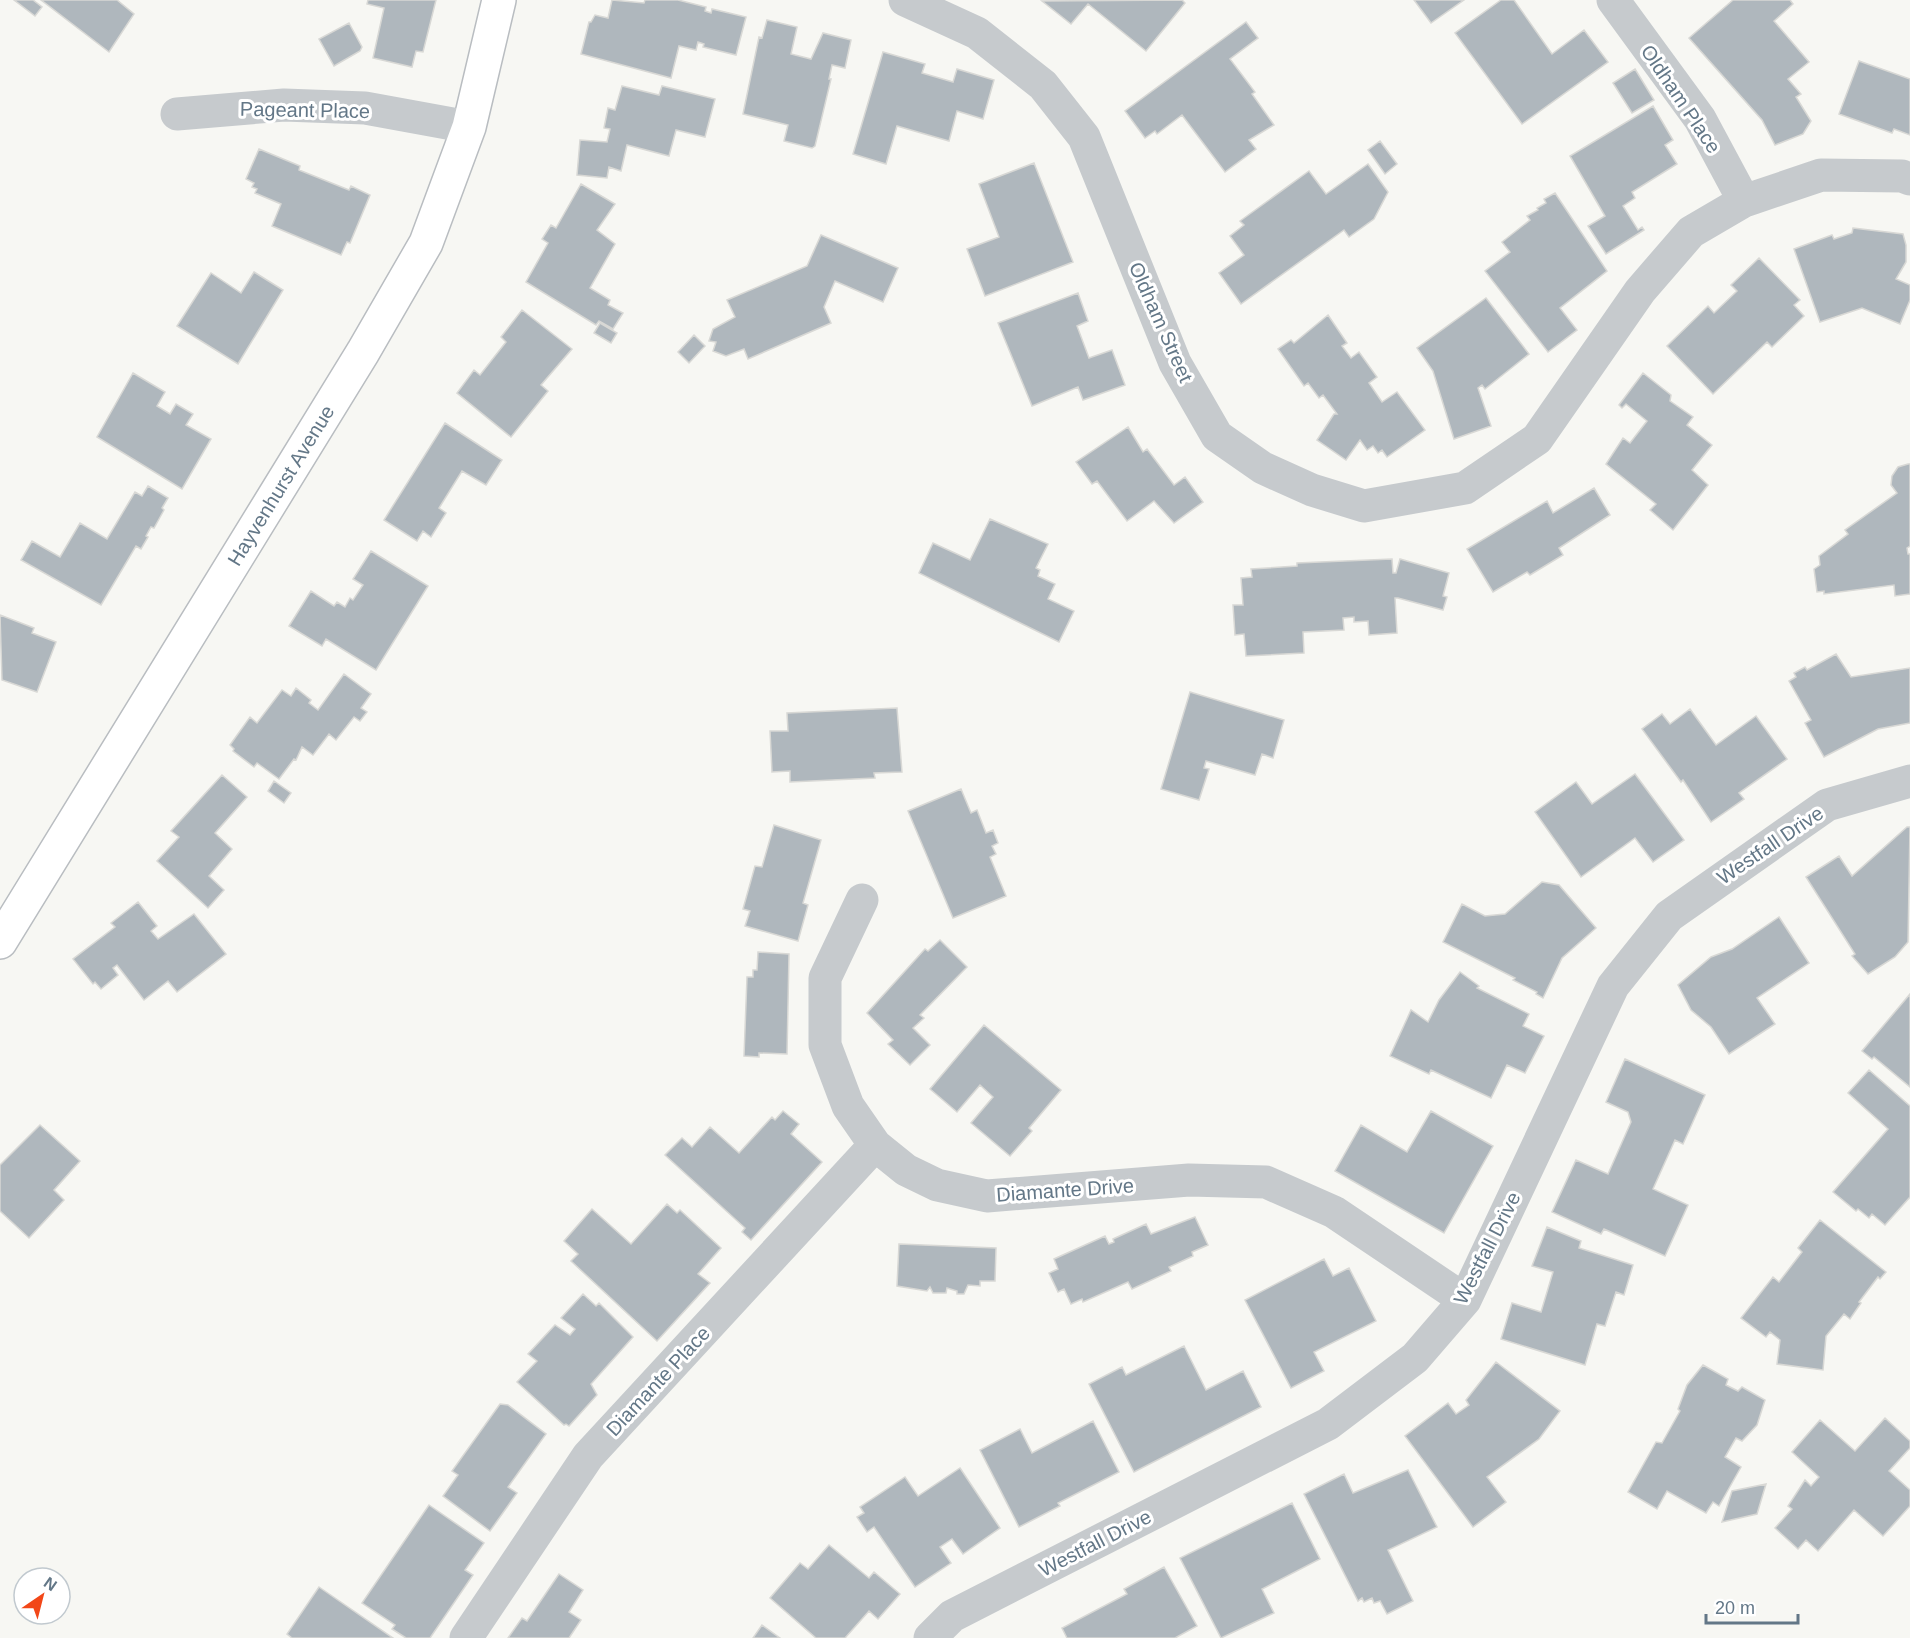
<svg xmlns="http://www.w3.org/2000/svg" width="1910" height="1638" viewBox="0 0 1910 1638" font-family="Helvetica,sans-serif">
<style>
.building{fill:#afb7bd;stroke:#d8d8d5;stroke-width:1.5}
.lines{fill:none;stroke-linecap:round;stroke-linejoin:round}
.major-casing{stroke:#b9bdc1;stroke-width:36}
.minor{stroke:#c6cacd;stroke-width:33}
.major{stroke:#fff;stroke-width:33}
.labels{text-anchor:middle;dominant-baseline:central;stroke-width:6;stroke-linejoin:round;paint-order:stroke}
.street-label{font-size:20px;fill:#637787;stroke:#fff}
</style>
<rect width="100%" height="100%" fill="#f7f7f3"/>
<path class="building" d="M14,0H33L42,7L35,16Z
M41,0H117L134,14L109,52Z
M368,0H436L423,52L416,51L412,67L373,58L384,8L367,4Z
M612,0L644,3L645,0H678L706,7L705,11L711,13L712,9L746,17L736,55L703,47L704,44L698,42L696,50L679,46L671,78L581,54L589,22H591L595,15L608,18Z
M1182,0L1185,3L1146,51L1088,4L1071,24L1042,1Z
M1414,0H1464L1431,23Z
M1501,0H1514L1552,54L1584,30L1608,62L1522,124L1455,33Z
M1733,0H1790L1793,4L1774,21L1809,62L1788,79L1801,94L1796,97L1811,121L1803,134L1775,145L1762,120L1689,38Z
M767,20L797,27L791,54L811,59L823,33L851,40L845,68L832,65L829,79H831L815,146L812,148L784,141L788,125L743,114L759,37L762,38Z
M1246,22L1258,38L1230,59L1255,92L1252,94L1274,125L1249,140L1256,149L1225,172L1182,115L1157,134L1155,131L1145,138L1125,111Z
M349,23L362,47L360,51L334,66L319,39Z
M883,52L925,64L922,73L953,82L957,69L994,80L983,119L957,111L949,141L897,126L886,164L853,154Z
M1859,61L1910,79V135L1894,129L1892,133L1839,114Z
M1635,69L1654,100L1632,113L1613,83Z
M622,86L659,95L662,86L715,99L705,137L676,130L669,156L627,145L621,171L609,167L607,178L577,175L580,140L607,142L610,129L604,128L608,108L615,110Z
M1653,106L1673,140L1665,145L1677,164L1632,192L1635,198L1623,206L1638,230L1642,227L1644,230L1606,254L1588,226L1605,216L1570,156Z
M1380,141L1397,164L1385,174L1368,150Z
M259,149L300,166L299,170L349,190L351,186L370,195L350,243L347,242L341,255L272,226L281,204L255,193L257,189L252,187L254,183L246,179Z
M1034,163L1073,262L985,296L967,249L999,237L979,184Z
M1368,164L1388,192L1374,219L1349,237L1344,230L1241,304L1219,273L1244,255L1230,236L1244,225L1240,221L1309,171L1326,194Z
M581,184L615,204L597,230L615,244L590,288L610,300L608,305L623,313L613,329L599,321L596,325L526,282L548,243L542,239L551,225L556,228Z
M1555,193L1607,271L1560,308L1577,330L1548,352L1485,271L1510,252L1502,242L1530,220L1527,216L1538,210L1537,208L1546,203L1544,199Z
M1853,228L1903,234L1906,245V262L1896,279L1910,285V300L1900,324L1862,308L1820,322L1794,249L1832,235L1834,239L1852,233Z
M821,235L898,268L883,302L835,281L824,307L831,323L748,359L744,349L726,356L713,351L716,342L709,341L713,329L735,317L727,300L807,266Z
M1759,258L1800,300L1794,305L1804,316L1772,347L1767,342L1713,394L1667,346L1708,306L1714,313L1737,291L1731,285Z
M254,272L283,290L238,364L177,326L211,273L241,293Z
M1078,293L1088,321L1077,326L1089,358L1112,350L1125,385L1083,400L1078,387L1032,406L998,323Z
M1486,298L1529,354L1485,389L1482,385L1478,388L1491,426L1454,439L1433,371L1417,348Z
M522,310L572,349L541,385L548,391L511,437L457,393L474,370L480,375L506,342L501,337Z
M1328,315L1347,343L1342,346L1351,358L1359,352L1377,377L1369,383L1382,402L1397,392L1425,430L1387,457L1382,450L1378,453L1373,446L1367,450L1360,440L1346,460L1317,440L1334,414H1337L1323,395L1319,398L1308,383L1304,386L1278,349L1291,340L1294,343Z
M600,323L617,333L611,343L594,333Z
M694,335L705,346L689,363L678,352Z
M133,373L165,392L157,406L170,414L176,404L193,414L186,425L211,439L182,489L97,437Z
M1643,373L1671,395L1670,401L1693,417L1687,425L1712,445L1692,470L1708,485L1673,530L1650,510L1656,504L1606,464L1623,438L1630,443L1647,421L1626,404L1622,408L1619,405Z
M445,423L502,460L486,485L462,471L439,508L446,513L431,537L423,531L417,541L384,520Z
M1128,427L1143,452L1147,449L1174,485L1185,477L1203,502L1174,523L1154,501L1127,521L1097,481L1092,484L1076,462Z
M1908,464H1910V546L1907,548L1908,554H1910V594L1895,596L1894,585L1824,594V591L1817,592L1814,569L1820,565L1819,556L1848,534L1845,530L1897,493L1891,485L1892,476L1898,467Z
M148,486L168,498L162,508L164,510L154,528L151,527L146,536L148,537L141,549L136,546L101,605L21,560L32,541L60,557L80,523L107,539L135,492L142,496Z
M1594,488L1610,515L1559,548L1563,555L1530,575L1527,572L1493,592L1467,549L1547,501L1553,513Z
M990,519L1048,544L1036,568L1040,570L1038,576L1055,584L1048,599L1074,611L1059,642L919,573L933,543L970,560Z
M371,551L428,586L376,670L326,639L322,646L289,626L311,591L334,606L337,602L345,607L350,598L353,600L363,585L353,579Z
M1392,559L1393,573H1396L1400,559L1449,573L1443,596L1447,597L1443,610L1398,598H1395L1397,633L1369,635L1368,621L1354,622V617L1343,618L1344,630L1303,632L1304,653L1246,656L1244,634L1235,635L1233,605H1243L1241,578L1252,577L1251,569L1297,566V563Z
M0,615L34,628L32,633L56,642L37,692L2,680Z
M1836,654L1851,677L1910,668V723L1878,729L1824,757L1805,723L1811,720L1789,681L1796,677L1794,673L1805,667L1807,670Z
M344,674L371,694L361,708L367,712L360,721L354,717L336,740L329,734L313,755L302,747L296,760L294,759L279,779L257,763L254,767L233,751L234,749L230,745L250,717L257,723L282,690L291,696L296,688L311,700L309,703L318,710Z
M1190,692L1284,720L1273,758L1262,754L1255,775L1206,761L1204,768L1209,769L1199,800L1161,789Z
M897,708L902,772L874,773L875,778L790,782V771L772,772L770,731H788L787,713Z
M1690,709L1716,745L1756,716L1787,759L1739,793L1744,799L1711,822L1683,780L1681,782L1642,729L1662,714L1670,724Z
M1635,774L1684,840L1653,862L1635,838L1581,877L1535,812L1576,782L1592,804Z
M222,775L247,797L215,833L232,849L209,876L224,890L208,908L157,861L179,837L171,831Z
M274,781L291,793L284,803L268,791Z
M961,789L971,813L977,810L986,833L993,830L998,843L992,846L996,854L990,857L1006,896L953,918L908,811Z
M774,825L821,840L803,903L808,905L798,941L745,926L750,911L743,909L755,866L762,867Z
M1907,827H1910L1908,942L1895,957L1868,974L1852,956L1855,954L1806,877L1839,856L1852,876Z
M1542,882L1559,885L1596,928L1562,958L1543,998L1536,994L1537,992L1513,980L1515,978L1443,942L1462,904L1485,916L1505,914Z
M138,902L157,926L151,931L158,939L194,914L226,954L177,992L168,981L144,1000L117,965L113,968L118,975L101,989L95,982L93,984L73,959L115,927L111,923Z
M1779,917L1809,963L1757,998L1775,1024L1729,1054L1711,1027L1691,1010L1678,985L1711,957L1732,949Z
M940,940L967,967L920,1015L924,1018L913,1028L930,1045L910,1065L888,1044L893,1040L867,1013L925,949L928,951Z
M758,952L789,954L787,1054L759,1053V1057L744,1056L747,977H753V970H757Z
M1460,972L1479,986L1477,988L1529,1014L1523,1026L1544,1036L1525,1073L1507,1065L1491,1098L1431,1070L1429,1074L1390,1056L1411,1010L1428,1022L1439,1000Z
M1910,994V1087L1874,1057L1872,1059L1862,1051Z
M984,1025L1061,1090L1029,1128L1032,1131L1010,1156L971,1123L993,1097L980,1085L957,1112L930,1089Z
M1625,1059L1705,1095L1683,1144L1675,1140L1653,1189L1688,1205L1665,1256L1604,1229L1601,1234L1552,1212L1576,1160L1608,1174L1631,1122L1628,1112L1606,1102Z
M1869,1070L1910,1106V1197L1885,1225L1872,1214L1869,1218L1858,1209L1856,1211L1833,1192L1888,1129L1848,1093Z
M783,1111L799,1124L791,1134L822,1162L751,1240L742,1232L745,1228L665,1155L682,1138L692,1147L710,1127L739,1153L772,1117L775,1120Z
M1431,1111L1493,1146L1444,1233L1335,1171L1361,1125L1407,1152Z
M40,1125L80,1161L54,1190L64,1200L29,1238L0,1211V1165Z
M667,1204L677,1213L680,1210L721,1248L698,1274L710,1283L657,1341L571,1261L578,1254L564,1241L592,1209L631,1244Z
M1195,1217L1208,1245L1192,1252L1193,1256L1169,1267L1171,1271L1132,1289L1128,1282L1083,1302L1082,1299L1071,1304L1064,1289L1058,1292L1049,1273L1058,1269L1054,1259L1105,1236L1109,1244L1114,1242L1113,1239L1146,1224L1151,1234Z
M1820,1220L1886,1272L1880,1279L1878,1277L1859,1302L1861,1303L1850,1319L1844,1314L1826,1336L1823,1370L1777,1364L1780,1340L1770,1332L1766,1337L1741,1318L1773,1277L1779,1282L1802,1252L1798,1248Z
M1547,1227L1581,1241L1579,1248L1633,1265L1624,1295L1616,1292L1605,1326L1597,1324L1585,1365L1501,1339L1512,1303L1541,1312L1553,1272L1532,1266Z
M899,1244L996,1248L995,1281H980V1286L968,1285L964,1294H957V1291L947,1288L946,1293H933L930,1287L927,1291L897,1286Z
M1324,1259L1333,1276L1349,1268L1376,1321L1314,1352L1324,1371L1291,1388L1245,1300Z
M583,1294L596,1306L599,1303L633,1337L591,1384L597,1395L569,1426L566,1424L564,1425L517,1382L537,1361L528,1354L555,1325L570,1335L575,1329L561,1318Z
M1184,1346L1206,1390L1243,1371L1261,1407L1134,1472L1089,1384L1122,1367L1126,1375Z
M1496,1362L1560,1411L1539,1439L1487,1477L1506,1502L1473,1527L1405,1436L1448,1403L1456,1414L1469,1405L1466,1400Z
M1703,1365L1728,1379L1726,1385L1738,1391L1742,1387L1765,1400L1757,1425L1742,1441L1736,1438L1725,1457L1741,1467L1719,1506L1713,1502L1706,1513L1667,1491L1657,1509L1628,1492L1656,1442L1662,1443L1680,1411L1678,1409L1687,1385Z
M500,1404L508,1405L546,1434L508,1487L517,1493L490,1531L443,1496L458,1475L452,1471Z
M1885,1418L1910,1441V1448L1889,1471L1910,1490V1506L1883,1536L1854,1510L1818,1551L1806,1540L1798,1549L1775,1528L1792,1509L1788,1506L1805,1480L1811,1486L1819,1477L1792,1452L1820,1420L1855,1451Z
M1093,1421L1119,1472L1058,1503L1060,1506L1019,1527L980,1450L1020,1429L1032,1453Z
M960,1468L1000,1528L963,1554L952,1539L940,1547L951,1563L915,1587L874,1527L867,1532L857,1517L864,1513L860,1507L905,1477L918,1496Z
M1408,1470L1437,1527L1388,1550L1413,1601L1387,1614L1380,1601L1374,1603L1372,1598L1364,1602L1362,1598L1358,1601L1304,1494L1344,1474L1353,1493Z
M1766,1484L1757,1514L1722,1522L1732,1491Z
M1292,1503L1320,1559L1262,1589L1274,1613L1221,1638L1180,1558Z
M429,1505L484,1543L465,1570L473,1575L430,1638H406L392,1629L395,1625L362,1603Z
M829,1545L869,1578L874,1572L900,1594L878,1619L869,1611L845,1638H816L770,1598L800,1563L808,1569Z
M1164,1567L1197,1626L1175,1638H1067L1062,1628L1127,1594L1124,1589Z
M559,1574L583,1590L569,1612L581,1620L569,1638H508L522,1618L527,1621Z
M319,1587L393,1638H292L287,1634Z
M762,1625L780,1638H753Z"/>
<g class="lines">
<g class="major-casing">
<g id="major">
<path id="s1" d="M0,942L363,352L426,243L469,127L499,0"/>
</g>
</g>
<path class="minor" d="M905,0L977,33L1043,85L1084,137L1175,363L1217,436L1263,468L1312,490L1364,506L1465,488L1537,439L1640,291L1691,232L1744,201L1821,175L1902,176L1910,179
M1613,0L1700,119L1744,201
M177,114L284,105L365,108L469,127
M862,900L825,978V1045L848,1106L875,1145L906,1170L937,1185L987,1196L1189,1180L1266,1182L1334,1212L1465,1300
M466,1638L588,1456L875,1145
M930,1638L952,1616L1328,1424L1415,1358L1465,1300L1613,986L1669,916L1827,805L1910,781"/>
<use href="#major" class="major"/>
</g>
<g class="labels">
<g class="street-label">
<text transform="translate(1681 99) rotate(56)">Oldham Place</text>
<text transform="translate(305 110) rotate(1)">Pageant Place</text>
<text transform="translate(1161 322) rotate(66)">Oldham Street</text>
<text stroke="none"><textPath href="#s1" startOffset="536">Hayvenhurst Avenue</textPath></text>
<text transform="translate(1770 845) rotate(-34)">Westfall Drive</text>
<text transform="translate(1065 1190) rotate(-4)">Diamante Drive</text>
<text transform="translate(1487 1248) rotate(-63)">Westfall Drive</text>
<text transform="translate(658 1381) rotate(-47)">Diamante Place</text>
<text transform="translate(1095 1543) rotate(-27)">Westfall Drive</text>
</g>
</g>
<g transform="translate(42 1596) rotate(35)"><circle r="28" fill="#ffffff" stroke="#c1c9cf" stroke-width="1.5"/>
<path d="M0-4.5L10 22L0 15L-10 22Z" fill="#f24718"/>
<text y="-9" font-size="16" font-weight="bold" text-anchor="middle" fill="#637787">N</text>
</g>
<path d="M1706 1614v9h92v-9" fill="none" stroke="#637787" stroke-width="3"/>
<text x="1715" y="1614" font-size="18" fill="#637787" stroke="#ffffff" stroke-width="4.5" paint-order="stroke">20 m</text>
</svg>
